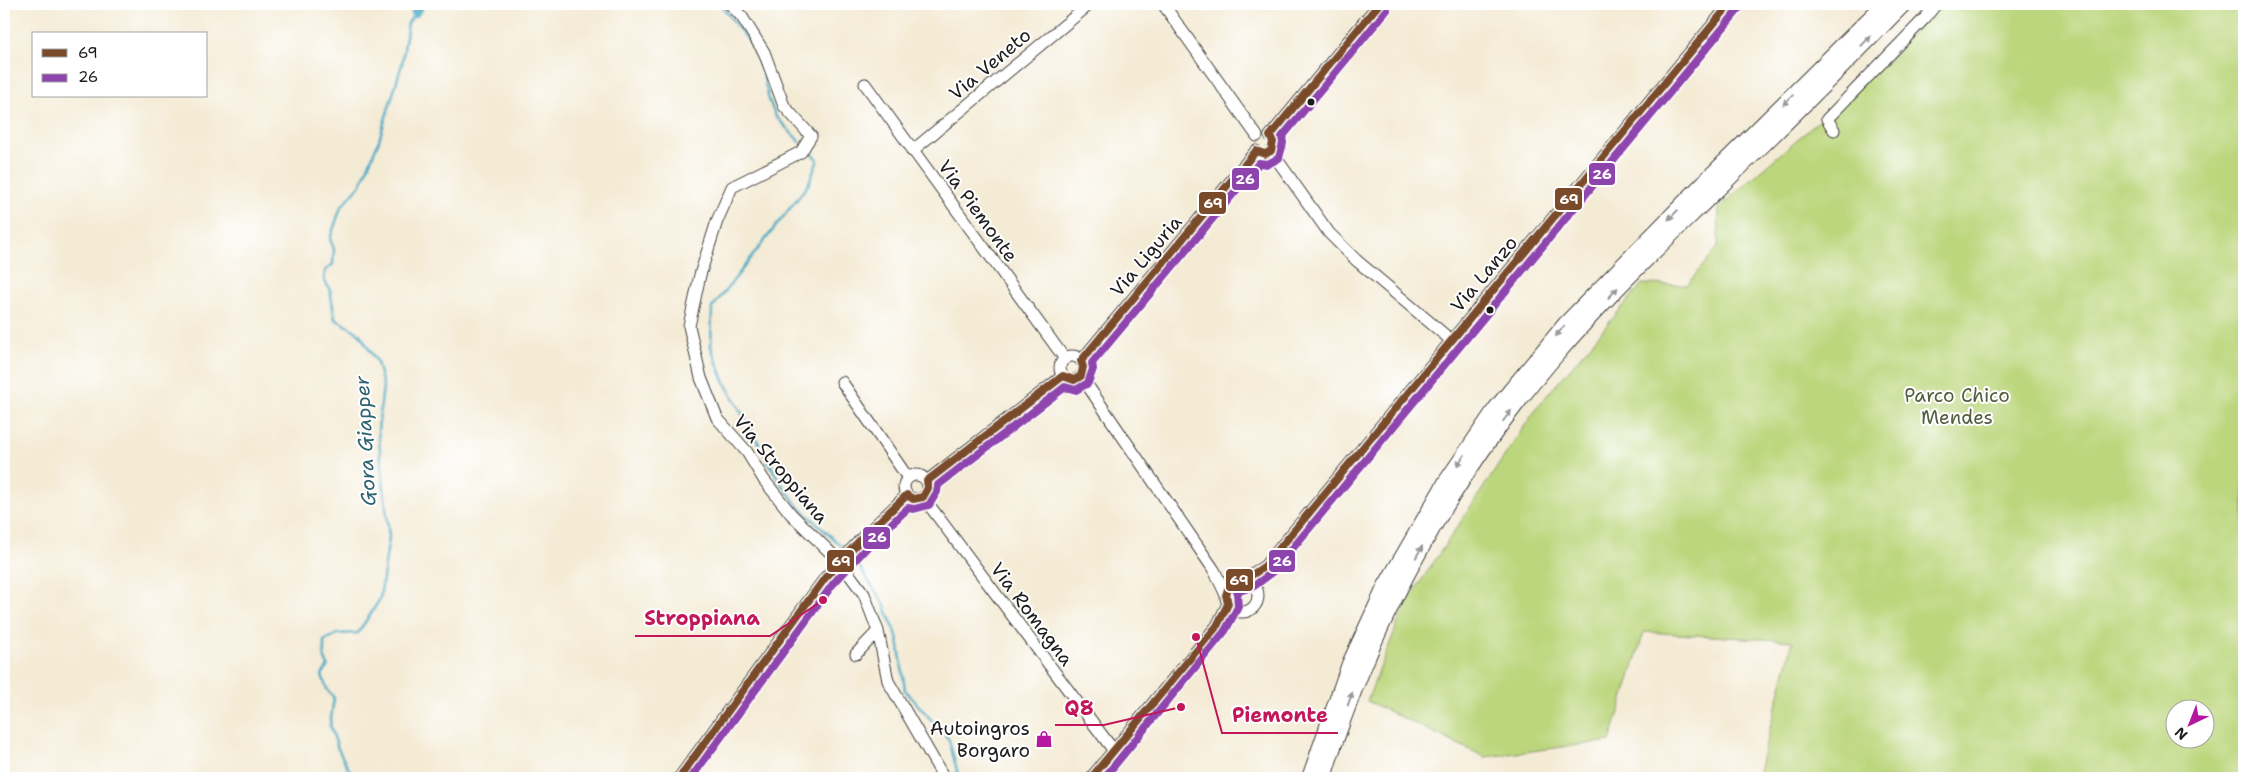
<svg xmlns="http://www.w3.org/2000/svg" width="2248" height="782" viewBox="0 0 2248 782" font-family="'Shantell Sans',sans-serif">
<style>
.green{fill:#bbd67c;stroke:#6c794c;fill-rule:evenodd}
.lines{fill:none;stroke-linecap:round;stroke-linejoin:round}
.stream{stroke:#42a8c3;stroke-width:2.5}
.canal{stroke:#42a8c3;stroke-width:9}
.minor-casing{stroke:#3c3b38;stroke-width:13}
.highway-casing{stroke:#3c3b38;stroke-width:18}
.minor{stroke:#fff;stroke-width:11}
.highway{stroke:#fff;stroke-width:16}
.bus-1-casing{stroke:#fff;stroke-width:11}
.bus-2-casing{stroke:#fff;stroke-width:11}
.bus-1{stroke:#7a4b2a;stroke-width:8}
.bus-2{stroke:#8e44ad;stroke-width:8}
.oneway{fill:#999}
.bus-dot{fill:#1c1c1c;stroke:#fff;stroke-width:2}
.labels{text-anchor:middle;dominant-baseline:central;stroke-width:4;stroke-linejoin:round;paint-order:stroke}
.street-label{font-size:19px;fill:#1c1c1c;stroke:#fff}
.park-label{font-size:19px;fill:#545d3e;stroke:#fff}
.poi-label{font-size:19px;fill:#1c1c1c;stroke:#fff;text-anchor:end}
.water-label{font-size:20px;font-style:italic;fill:#2f6270;stroke:#fff}
.leader{fill:none;stroke:#c2185b;stroke-width:2}
.callout-dot{fill:#c2185b;stroke:#fff;stroke-width:2}
.callout-label{font-size:20px;text-anchor:middle;font-weight:bold;fill:#c2185b;stroke:#fff;stroke-width:4;stroke-linejoin:round;paint-order:stroke}
.line-badge{stroke:#fff;stroke-width:2}
.badge-label{font-size:14px;text-anchor:middle;font-weight:bold;fill:#fff}
</style>
<rect width="100%" height="100%" fill="#fff"/>
<filter id="ink" filterUnits="userSpaceOnUse"><feTurbulence type="fractalNoise" baseFrequency=".02" numOctaves="2"/><feDisplacementMap in="SourceGraphic" scale="10" xChannelSelector="R" yChannelSelector="G"/><feConvolveMatrix kernelMatrix="1 2 1 2 8 2 1 2 1" color-interpolation-filters="sRGB"/></filter>
<filter id="wash" filterUnits="userSpaceOnUse"><feTurbulence type="fractalNoise" baseFrequency=".0096" numOctaves="4" result="noise"/><feDisplacementMap in="SourceGraphic" scale="20" xChannelSelector="R" yChannelSelector="G"/><feGaussianBlur stdDeviation="1.12" result="paint"/><feColorMatrix in="noise" values="0 0 0 0 0 0 0 0 0 0 0 0 0 0 0 0 0 1.4 0 .05"/><feComposite in="paint" operator="in"/></filter>
<g filter="url(#wash)">
<rect width="100%" height="100%" fill="#f4ebd5"/>
<path class="green" d="M1934,4H2244V778H1757L1793,641L1644,632L1610,741L1485,757L1367,701L1405,605L1538,406L1642,284L1687,285L1718,247L1719,207L1891,58ZM2176,710H2206V740H2176Z"/>
<g class="lines">
<path class="stream" d="M720,4L750,43L762,70L769,100L776,117L800,142
M809,151L818,160L808,185L712,308L711,347L724,381L780,482L797,505L840,545
M854,559L884,604L898,639L905,690L949,740L959,778
M363,778L349,770L338,749L330,725L334,698L327,689L322,675L328,666L324,656V641L337,634L358,633L380,599L389,537L378,430L383,386L377,362L359,333L335,319L330,290L324,280L325,271L333,264L334,249L330,239L341,207L361,184L379,140L402,64L408,23L415,13"/>
<path class="canal" d="M415,13L421,4"/>
</g>
</g>
<g filter="url(#ink)">
<g class="lines">
<g class="minor-casing">
<path id="minor" d="M730,4L742,17L764,52L784,106L811,136L801,152L732,187L717,221L700,275L689,326L701,378L717,418L747,452L764,480L791,514L840,562L864,594L878,631L888,681L944,778
M1163,4L1257,136
M865,84L1065,359
M1834,130L1827,119L1925,18L1936,4
M1270,136L1379,4
M912,151L1090,4
M1271,151L1329,233L1356,260L1452,341
M1060 368a12 12 0 1 1 24 0a12 12 0 1 1-24 0Z
M1081,361L1256,151
M1081,376L1214,570L1226,595
M842,382L908,478
M904 487a12 12 0 1 1 24 0a12 12 0 1 1-24 0Z
M927,481L1063,376
M923,497L1114,751
M1242,580L1265,566L1730,4
M1226 596a16 16 0 1 1 32 0a16 16 0 1 1-32 0Z
M856,654L878,631
M679,778L825,578L863,537L907,495
M1091,778L1217,626L1228,604"/>
</g>
<g class="highway-casing">
<path id="highway" d="M1310,778L1350,664L1386,586L1447,481L1496,409L1566,324L1709,178L1885,4
M1323,778C1329,756 1337,735 1345,713C1392,584 1464,462 1553,358C1602,300 1657,248 1711,195C1776,132 1840,69 1903,4"/>
</g>
<use href="#minor" class="minor"/>
<use href="#highway" class="highway"/>
<g class="bus-1-casing">
<path id="bus-1" d="M679,778L825,578L863,537L907,495L913,499L923,497L928,488L927,481L1063,376L1074,380L1081,376L1083,367L1081,361L1256,151L1265,154L1271,151L1273,142L1270,136L1379,4
M1091,778L1217,626L1228,604L1226,595L1229,586L1236,581L1249,577L1265,566L1730,4"/>
</g>
<g class="bus-2-casing">
<path id="bus-2" d="M691,778L833,584L870,544L908,508L914,509L929,505L937,492L938,485L1065,387L1076,390L1088,383L1093,369L1092,363L1259,163L1268,164L1279,158L1283,143L1282,137L1387,10
M1104,778L1225,631L1238,607L1237,592L1254,586L1273,572L1738,10"/>
</g>
<use href="#bus-1" class="bus-1"/>
<use href="#bus-2" class="bus-2"/>
</g>
<defs><path id="oneway-solid" d="M-6-.8H1V-3.2L6.5 0L1 3.2V.8H-6Z" transform="scale(1.25)"/></defs>
<g class="oneway">
<use href="#oneway-solid" transform="translate(1866 41) rotate(-46)"/>
<use href="#oneway-solid" transform="translate(1788 100) rotate(135)"/>
<use href="#oneway-solid" transform="translate(1673 215) rotate(135)"/>
<use href="#oneway-solid" transform="translate(1613 293) rotate(-47)"/>
<use href="#oneway-solid" transform="translate(1560 331) rotate(129)"/>
<use href="#oneway-solid" transform="translate(1507 416) rotate(-53)"/>
<use href="#oneway-solid" transform="translate(1461 460) rotate(125)"/>
<use href="#oneway-solid" transform="translate(1419 552) rotate(-61)"/>
<use href="#oneway-solid" transform="translate(1350 699) rotate(-70)"/>
</g>
</g>
<defs>
<g id="shop-bare" transform="scale(1.35)"><path d="M-5-2.5h2.3a2.7 3.5 0 0 1 5.4 0H5L5.5 6h-11ZM-1.5-2.5h3a1.5 2.3 0 0 0-3 0Z" fill="#b5179e" stroke="#fff" stroke-width="2.5" paint-order="stroke"/></g>
</defs>
<g fill-rule="evenodd">
<use href="#shop-bare" x="1044" y="739"/>
</g>
<g class="bus-dot">
<circle cx="1311" cy="102" r="4.5"/>
<circle cx="1490" cy="310" r="4.5"/>
</g>
<g class="labels">
<g class="street-label">
<text transform="translate(990 64) rotate(-40)">Via Veneto</text>
<text transform="translate(978 211) rotate(54)">Via Piemonte</text>
<text transform="translate(1146 256) rotate(-50)">Via Liguria</text>
<text transform="translate(1484 274) rotate(-50)">Via Lanzo</text>
<text transform="translate(781 469) rotate(50)">Via Stroppiana</text>
<text transform="translate(1032 614) rotate(53)">Via Romagna</text>
</g>
<g class="park-label">
<text x="1957" y="395">Parco Chico<tspan x="1957" dy="22">Mendes</tspan></text>
</g>
<g class="poi-label">
<text x="1030" y="728">Autoingros<tspan x="1030" dy="22">Borgaro</tspan></text>
</g>
<g class="water-label">
<text transform="translate(365 441) rotate(-93)">Gora Giapper</text>
</g>
</g>
<path class="leader" d="M823 600L770 636H635M1181 707L1104 725H1055M1196 637L1222 733H1338"/>
<g class="callout-dot">
<circle cx="823" cy="600" r="5"/>
<circle cx="1181" cy="707" r="5"/>
<circle cx="1196" cy="637" r="5"/>
</g>
<g class="callout-label">
<text x="702" y="625">Stroppiana</text>
<text x="1079" y="715">Q8</text>
<text x="1280" y="722">Piemonte</text>
</g>
<g class="line-badge">
<rect x="1588" y="162" width="28" height="24" rx="5" fill="#8e44ad"/>
<rect x="1231" y="167" width="29" height="24" rx="5" fill="#8e44ad"/>
<rect x="1554" y="187" width="29" height="24" rx="5" fill="#7a4b2a"/>
<rect x="1198" y="191" width="29" height="24" rx="5" fill="#7a4b2a"/>
<rect x="862" y="526" width="29" height="24" rx="5" fill="#8e44ad"/>
<rect x="826" y="549" width="29" height="24" rx="5" fill="#7a4b2a"/>
<rect x="1268" y="549" width="28" height="24" rx="5" fill="#8e44ad"/>
<rect x="1225" y="568" width="29" height="24" rx="5" fill="#7a4b2a"/>
</g>
<g class="badge-label">
<text x="1602" y="179">26</text>
<text x="1245" y="184">26</text>
<text x="1569" y="204">69</text>
<text x="1213" y="208">69</text>
<text x="877" y="542">26</text>
<text x="841" y="566">69</text>
<text x="1282" y="566">26</text>
<text x="1239" y="585">69</text>
</g>
<rect width="2248" height="782" fill="none" stroke="#fff" stroke-width="20"/>
<rect x="32" y="32" width="175" height="65" fill="#ffffff" stroke="#a4a4a4"/>
<rect x="42" y="49" width="25" height="8" fill="#7a4b2a" stroke="#a4a4a4"/>
<text x="78" y="58" font-size="15" fill="#1c1c1c">69</text>
<rect x="42" y="74" width="25" height="8" fill="#8e44ad" stroke="#a4a4a4"/>
<text x="78" y="82" font-size="15" fill="#1c1c1c">26</text>
<g transform="translate(2190 724) rotate(223)"><circle r="24" fill="#ffffff" stroke="#a4a4a4"/>
<path d="M0-4L9 19L0 12L-9 19Z" fill="#b5179e"/>
<text y="-8" font-size="14" font-weight="bold" text-anchor="middle" fill="#1c1c1c">N</text>
</g>
</svg>
